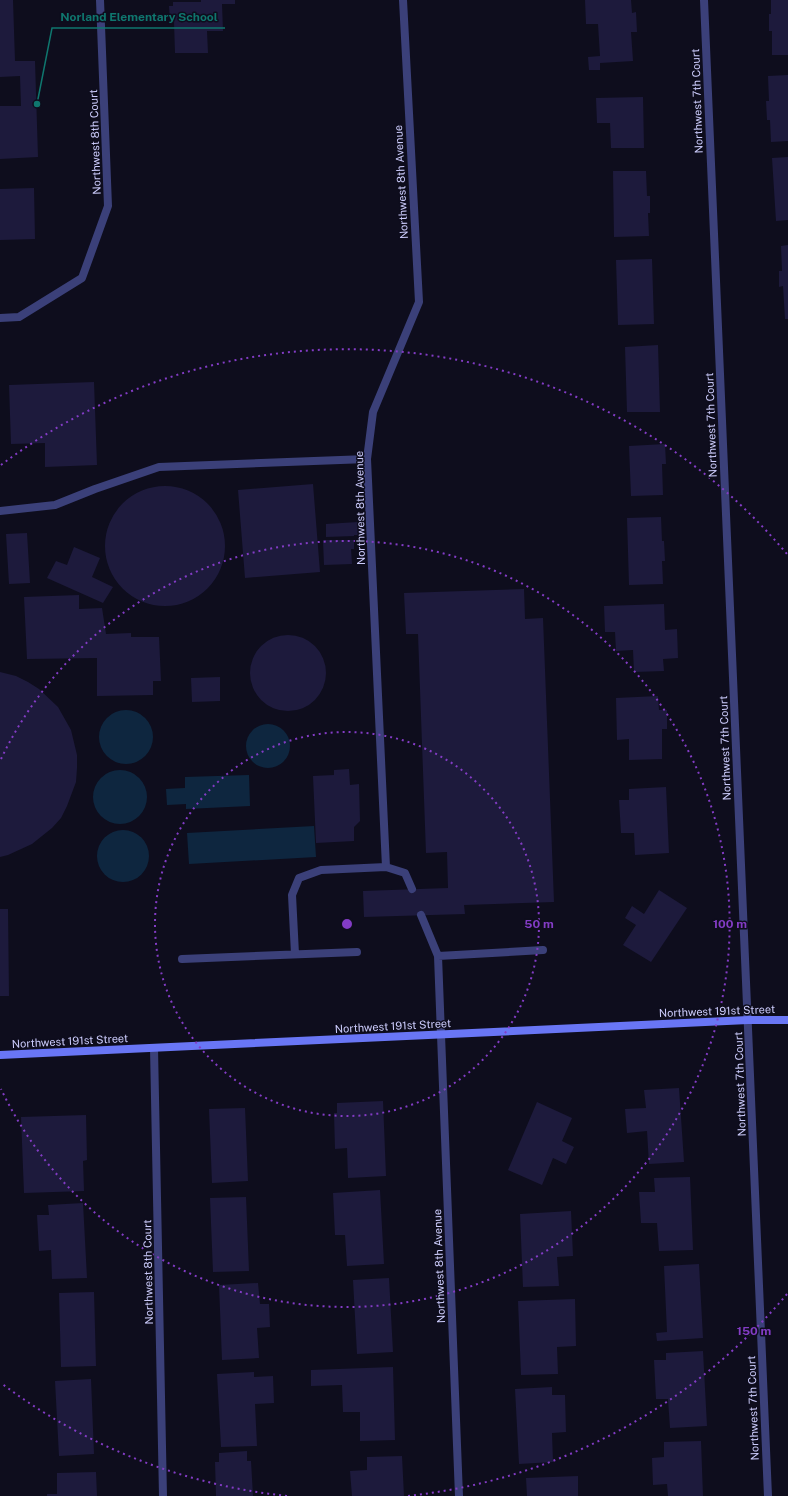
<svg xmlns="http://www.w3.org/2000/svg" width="788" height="1496" viewBox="0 0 788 1496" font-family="'Public Sans',sans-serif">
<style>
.water{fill:#0e263f}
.building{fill:#1d1a3c}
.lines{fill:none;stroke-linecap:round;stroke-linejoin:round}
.lane{stroke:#3b4079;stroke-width:8}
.street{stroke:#3b4079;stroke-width:8}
.secondary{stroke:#6976f5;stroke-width:8}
.ring{fill:none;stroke:#833cc5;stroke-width:2;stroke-dasharray:2 4}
.labels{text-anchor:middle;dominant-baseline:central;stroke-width:3;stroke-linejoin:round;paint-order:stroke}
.street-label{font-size:11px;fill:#ccccfc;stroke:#0e0d1d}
.centre{fill:#833cc5;stroke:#0e0d1d;stroke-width:2}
.ring-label{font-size:12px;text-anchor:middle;font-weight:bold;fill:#833cc5;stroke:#0e0d1d;stroke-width:3;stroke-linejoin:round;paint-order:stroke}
.leader{fill:none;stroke:#0f766e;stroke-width:1.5}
.callout-dot{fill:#0f766e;stroke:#0e0d1d;stroke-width:1.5}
.callout-label{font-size:12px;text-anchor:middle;font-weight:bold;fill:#0f766e;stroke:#0e0d1d;stroke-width:3;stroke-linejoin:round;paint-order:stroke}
</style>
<rect width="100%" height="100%" fill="#0e0d1d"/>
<path class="water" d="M99 737a27 27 0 1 1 54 0a27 27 0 1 1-54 0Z
M246 746a22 22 0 1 1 44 0a22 22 0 1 1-44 0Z
M93 797a27 27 0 1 1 54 0a27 27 0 1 1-54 0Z
M249,775L250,806L186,809V804L167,805L166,789L185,788V777Z
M314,826L316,857L189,864L187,833Z
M97 856a26 26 0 1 1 52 0a26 26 0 1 1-52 0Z"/>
<path class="building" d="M0,0H13L15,61H35L38,157L0,159V106H21L20,76L0,77Z
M201,0H235V4H222L223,31H207L208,53H175L174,22H170L169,6H173V2H201Z
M585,0H631L632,13L636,12L637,32H631L633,61L600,63V70H589L588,57L600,56L598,24H586Z
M771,0H788V55H772V31H769V14H771Z
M788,75V141L771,142L770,120H767L766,101H769L768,76Z
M643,97L644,148H611L610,123H597L596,98Z
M788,157V220L776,221L772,158Z
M613,171H646L647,196H650V213H648L649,236L614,237Z
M34,188L35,239L0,240V189Z
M788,245V319H785L783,286L779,287V271H782L781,246Z
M652,259L654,324L618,325L616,260Z
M658,345L660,412H627L625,347Z
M94,382L97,465L45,467V443L11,444L9,385Z
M665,444L666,464H662L663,495L631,496L629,446Z
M313,484L320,572L245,578L238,490Z
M105 546a60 60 0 1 1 120 0a60 60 0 1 1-120 0Z
M661,517L662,541H664L665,561H662L663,584L629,585L627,518Z
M358,522V535H354V536L326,537V524Z
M27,533L30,583L9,584L6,534Z
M323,540H354V549H351L352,564L324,565Z
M74,547L100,558L92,577L113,587L103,603L47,578L56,561L67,565Z
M524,589L525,619L543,618L554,902L464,905L465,914L364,917L363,891L448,888L447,852L426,853L418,634H406L404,593Z
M79,595V609L102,608L106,634L131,633V637H159L161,681H153V695L97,696V658L27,659L24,597Z
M664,604L665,630L677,629L678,658L663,659L664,671L634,672L633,650L616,651L615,632H605L604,606Z
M250 673a38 38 0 1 1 76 0a38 38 0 1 1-76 0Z
M0,672L16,676L28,682L39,689L58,707L71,730L77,755V768L76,782L67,806L61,818L52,828L32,844L8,855L0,857Z
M220,677V701L192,702L191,678Z
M658,696L659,710H667V729H662V759L629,760V739L617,740L616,698Z
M349,769L350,785L359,784L360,821L354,827V841L316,843L313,776L334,775V770Z
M666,787L669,853L635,855L634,833H621L619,800H629V789Z
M659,890L687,908L651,962L623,945L636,925L625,918L632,906L644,914Z
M0,909H8L9,996H0Z
M679,1088L684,1162L649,1164L647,1131L627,1133L625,1109L646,1108L644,1090Z
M383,1101L386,1176L348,1178L347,1148L335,1149L334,1113H337V1103Z
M537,1102L572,1118L562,1141L574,1147L566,1164L553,1158L542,1185L508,1170Z
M245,1108L248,1181L212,1183L209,1109Z
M86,1115L87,1160L83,1161L84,1191L24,1193L21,1117Z
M690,1177L693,1250L659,1251L657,1223H641L639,1192H655L654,1178Z
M380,1190L384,1264L347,1266L345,1235H335L333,1193Z
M246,1197L249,1271L213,1272L210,1198Z
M83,1203L87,1278L52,1279L51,1250L39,1251L37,1215H49L48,1205Z
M571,1211L573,1256L557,1257L559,1286L523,1287L520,1214Z
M699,1264L703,1338L657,1341L656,1333L667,1332L664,1266Z
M389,1278L393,1352L357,1354L353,1280Z
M258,1283L260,1304H269L270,1327L257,1328L259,1358L222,1360L219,1285Z
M94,1292L96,1366L61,1367L59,1293Z
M575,1299L576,1346L557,1347L558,1374L521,1375L518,1301Z
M703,1351L707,1426L670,1428L668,1399H656L654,1360H666V1353Z
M393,1367L395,1440L360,1441V1412H343L342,1385L311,1386V1370Z
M254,1372V1377L273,1376L274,1403L255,1404L257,1446L221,1447L217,1374Z
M91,1379L94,1454L59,1456L55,1381Z
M552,1387V1395H565L566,1432L552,1433L553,1462L519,1464L515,1389Z
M701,1441L703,1496H668L667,1484L653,1485L652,1458L664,1457V1442Z
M247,1451V1461H251L253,1496H216L215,1462H219V1453Z
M402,1456L404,1496H352L350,1471L367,1470V1457Z
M96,1472L97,1496H47V1494H57V1473Z
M578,1476V1496H527L526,1478Z"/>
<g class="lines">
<path class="lane" d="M0,511L55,505L95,489L159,467L367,459
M386,867L367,459L373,412L419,302L403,0
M421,915L438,956
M295,954L292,895L299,878L321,870L386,867L405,873L412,889
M182,959L357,952
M441,1035L438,956L543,950"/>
<path class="street" d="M704,0L768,1496
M0,318L19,317L82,278L108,206L100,0
M441,1035L459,1496
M154,1048L163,1496"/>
<path class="secondary" d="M0,1055L748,1020H788"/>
</g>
<g class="ring">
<circle cx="347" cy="924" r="192"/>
<path d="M1 759A383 383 0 1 1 1 1089"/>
<path d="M787 1294A575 575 0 0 1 407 1496M287 1496A575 575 0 0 1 1 1383M1 465A575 575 0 0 1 787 554"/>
</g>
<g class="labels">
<g class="street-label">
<text transform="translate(697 101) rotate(-92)">Northwest 7th Court</text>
<text transform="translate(95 142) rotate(-92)">Northwest 8th Court</text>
<text transform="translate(401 182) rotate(-93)">Northwest 8th Avenue</text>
<text transform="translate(711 425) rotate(-92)">Northwest 7th Court</text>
<text transform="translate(360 508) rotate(-91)">Northwest 8th Avenue</text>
<text transform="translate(725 748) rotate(-92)">Northwest 7th Court</text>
<text transform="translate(717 1011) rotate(-2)">Northwest 191st Street</text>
<text transform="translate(393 1026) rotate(-3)">Northwest 191st Street</text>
<text transform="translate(70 1041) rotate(-3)">Northwest 191st Street</text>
<text transform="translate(740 1084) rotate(-92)">Northwest 7th Court</text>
<text transform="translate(439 1266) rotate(-92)">Northwest 8th Avenue</text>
<text transform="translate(148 1272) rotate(-91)">Northwest 8th Court</text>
<text transform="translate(753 1408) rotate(-92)">Northwest 7th Court</text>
</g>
</g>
<circle cx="347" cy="924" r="6" class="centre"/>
<g class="ring-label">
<text x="539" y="928">50 m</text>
<text x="730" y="928">100 m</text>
<text x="754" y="1335">150 m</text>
</g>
<path class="leader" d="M37 104L52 28H225"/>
<circle class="callout-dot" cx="37" cy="104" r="4"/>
<g class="callout-label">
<text x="139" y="21">Norland Elementary School</text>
</g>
</svg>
